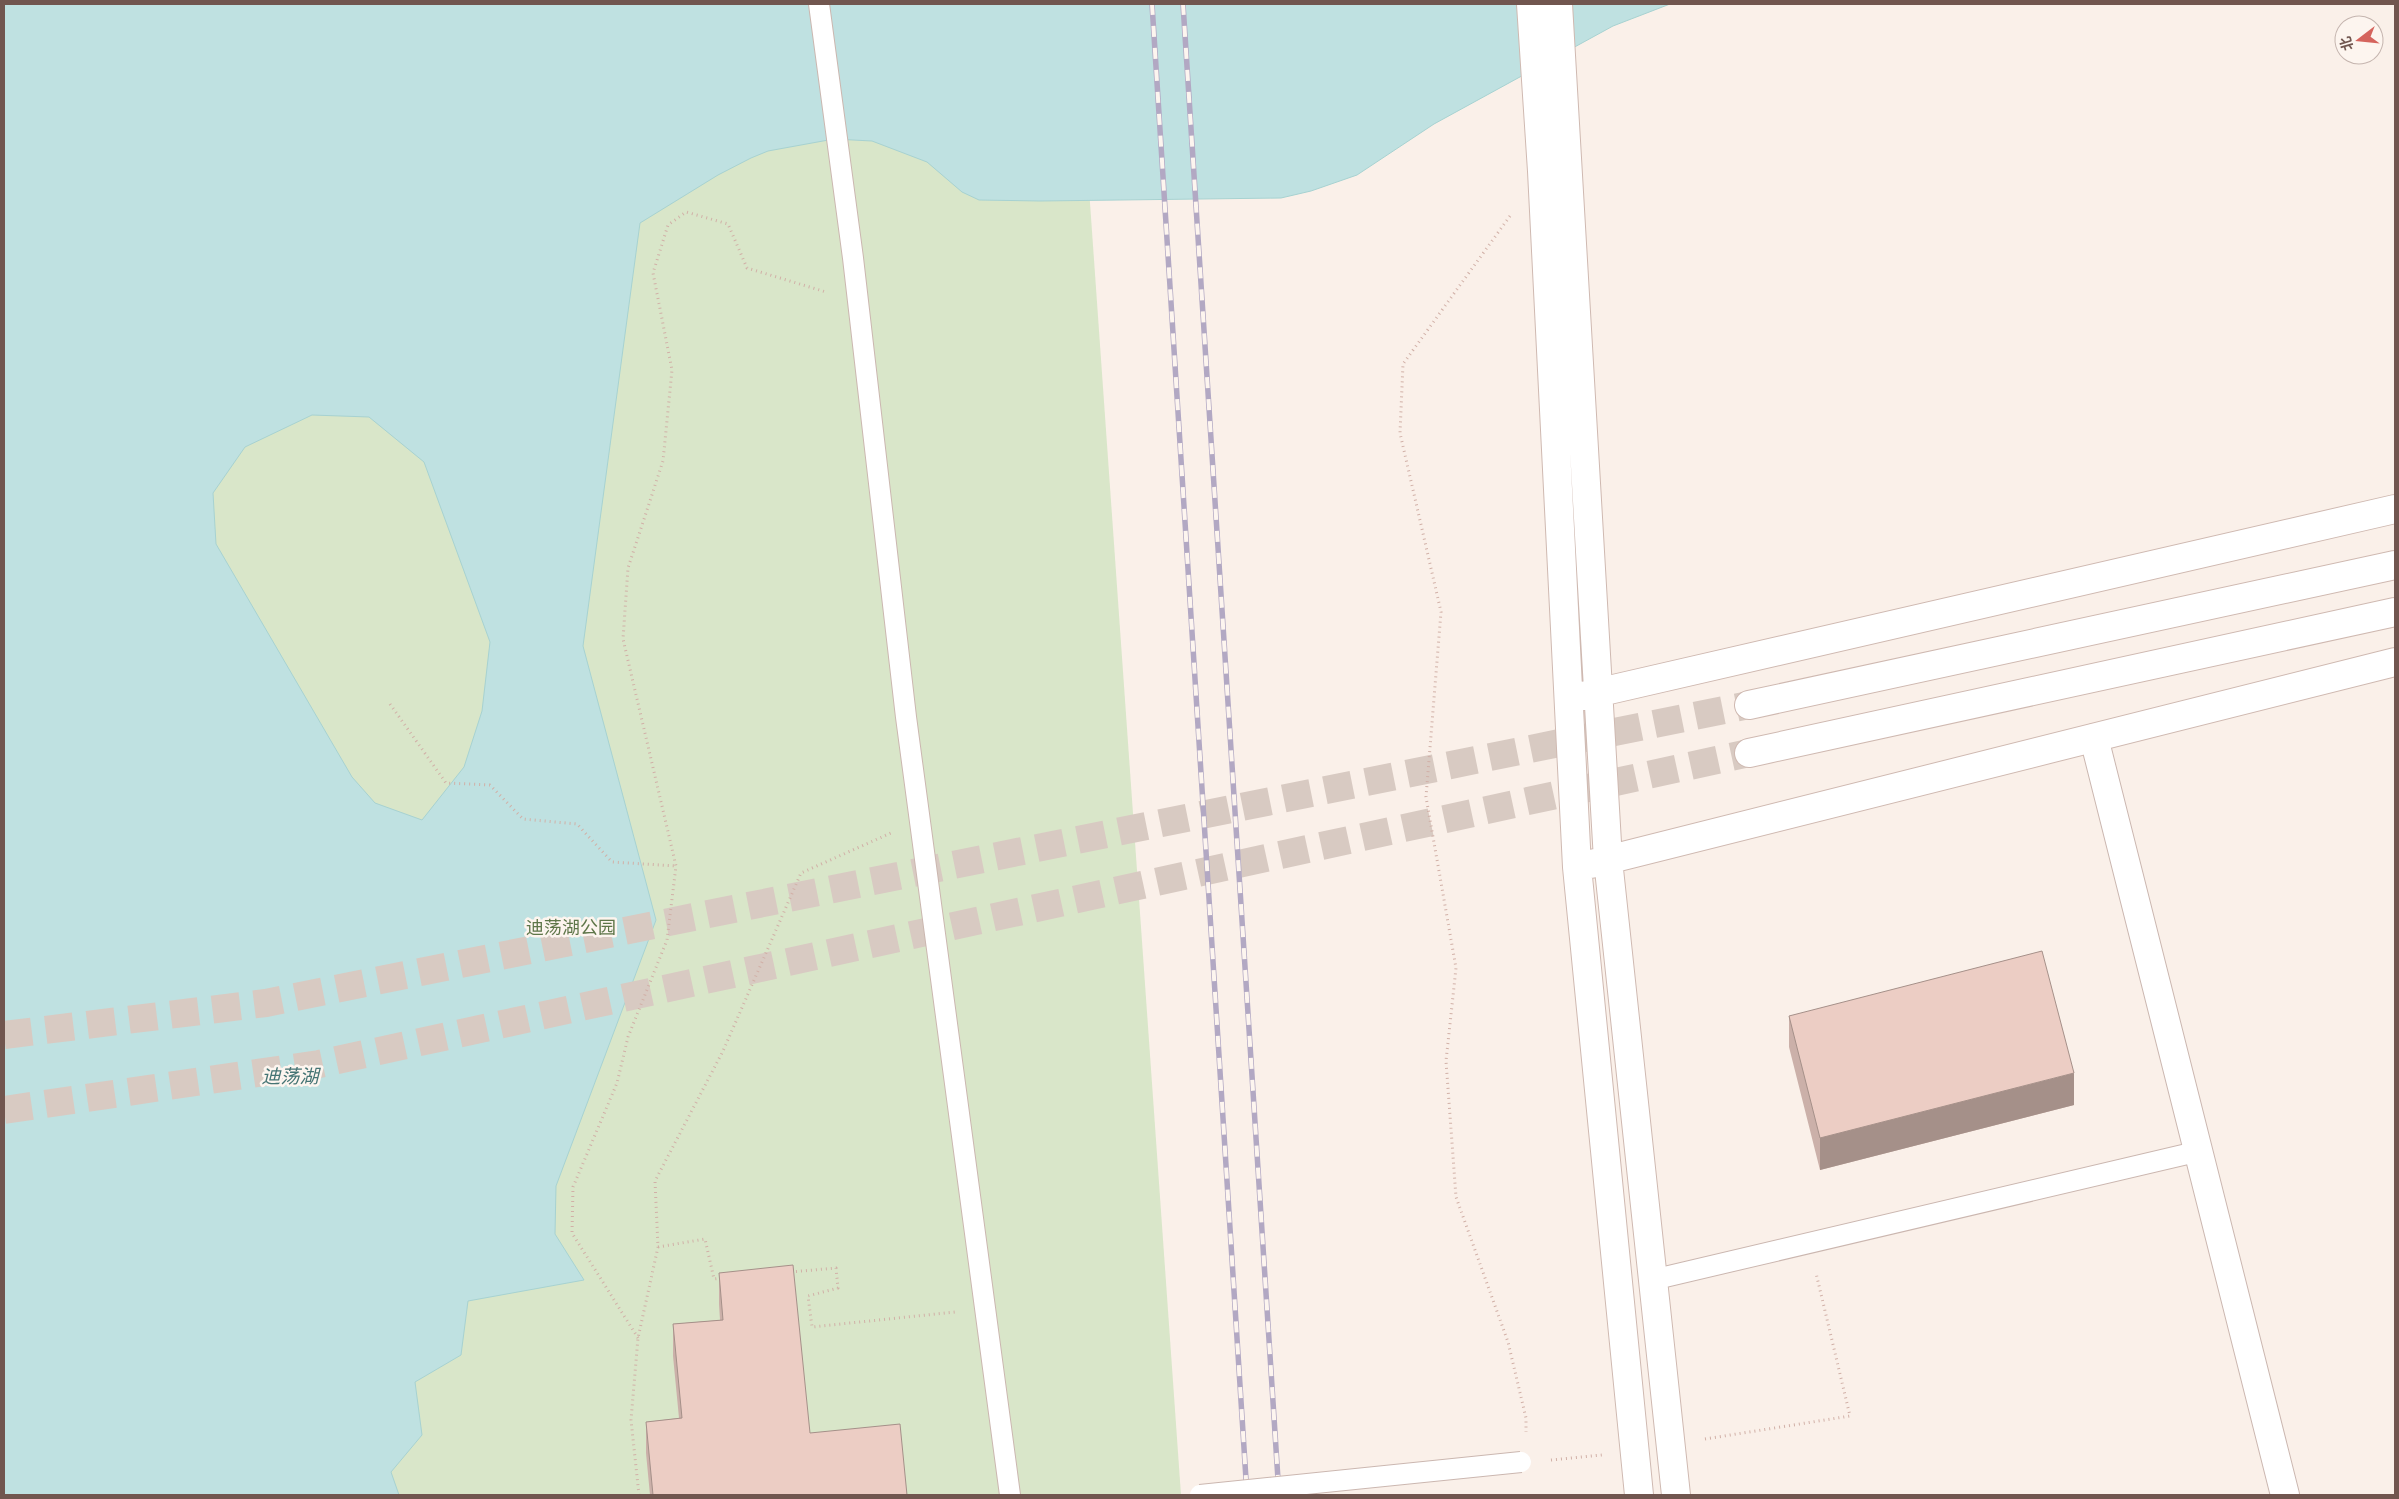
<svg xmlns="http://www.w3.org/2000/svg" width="2399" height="1499" viewBox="0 0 2399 1499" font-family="Figtree,'Noto Sans SC',sans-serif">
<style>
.green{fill:#d9e6c9}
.water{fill:#bfe1e1;stroke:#a7d2d1;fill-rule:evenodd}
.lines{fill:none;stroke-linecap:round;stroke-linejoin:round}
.secondary-tunnel{stroke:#d8cac2;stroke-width:28;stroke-dasharray:28 14;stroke-linecap:butt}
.lane-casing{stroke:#cbb7b0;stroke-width:22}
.street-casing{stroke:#cbb7b0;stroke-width:30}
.secondary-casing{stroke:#cfb9b1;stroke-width:30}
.path{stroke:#d1b0a7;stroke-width:3;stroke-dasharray:1 4;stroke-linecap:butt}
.lane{stroke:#fff;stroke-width:20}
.street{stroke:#fff;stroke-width:28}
.secondary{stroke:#fff;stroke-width:28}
.rail-casing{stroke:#b2a8c3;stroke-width:5.5}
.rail{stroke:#fdf5ef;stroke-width:4;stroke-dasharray:11;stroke-linecap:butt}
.lane-bridge-casing{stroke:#cbb7b0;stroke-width:22;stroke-linecap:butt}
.lane-bridge{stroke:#fff;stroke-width:20}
.wall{fill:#cbb0a9}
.shaded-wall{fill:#a59089}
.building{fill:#eccdc4;stroke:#a59089}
.labels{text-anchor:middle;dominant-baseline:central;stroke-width:5;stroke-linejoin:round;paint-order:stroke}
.park-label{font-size:18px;fill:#5e7649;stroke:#fdf5ef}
.water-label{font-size:19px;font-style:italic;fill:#457474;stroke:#fdf5ef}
</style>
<rect width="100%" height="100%" fill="#faf0e9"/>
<path class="green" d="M4,4H1076L1181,1495H4Z"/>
<path class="water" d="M4,4H1670L1613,26L1434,124L1357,175L1311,191L1281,198L1040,201L979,200L962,192L927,162L872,141L834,139L768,151L751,158L718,175L640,223L583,646L656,920L556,1186L555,1234L584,1280L468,1301L461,1355L415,1382L422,1435L391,1472L399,1495H4ZM312,415L369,417L424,462L490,642L482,711L464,767L422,820L375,803L352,777L216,544L213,493L245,447Z"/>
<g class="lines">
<path class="secondary-tunnel" d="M4,1035L266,1003L1749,705
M4,1110L319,1064L1749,753"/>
<g class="lane-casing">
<path id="lane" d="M819,4L853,258L906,717L1010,1495
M1652,1280L2200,1151"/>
</g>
<g class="street-casing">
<path id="street" d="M2094,738L2285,1495"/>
</g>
<g class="secondary-casing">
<path id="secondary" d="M1531,4L1542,171L1577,867L1639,1495
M1558,4L1608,860L1676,1495
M1583,696L2395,509
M1749,705L2395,565
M1749,753L2395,612
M1591,864L2395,662"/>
</g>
<path class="path" d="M1510,216L1403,364L1400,433L1441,612L1426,797L1456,968L1446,1061L1456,1197L1508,1342L1526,1418V1432
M390,704L446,783L490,785L523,819L577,824L612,862L676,866
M658,1247L705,1239L714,1279L722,1278
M791,1272L836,1268L838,1288L808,1296L812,1327L955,1312
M638,1338L572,1233L573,1187L617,1083L628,1037L667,940L676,866L623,639L628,568L663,461L672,370L653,273L668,225L686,212L728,224L747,268L826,292
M1705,1439L1850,1416L1816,1273
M1551,1460L1602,1455
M639,1495L631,1420L638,1338L658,1247L655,1181L723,1051L801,873L891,833"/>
<use href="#lane" class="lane"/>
<use href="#street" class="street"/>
<use href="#secondary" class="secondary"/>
<g class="rail-casing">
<path id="rail" d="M1152,4L1247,1495
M1183,4L1279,1495"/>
</g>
<use href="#rail" class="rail"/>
<g class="lane-bridge-casing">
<path id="lane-bridge" d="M1200,1495L1521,1462"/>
</g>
<use href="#lane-bridge" class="lane-bridge"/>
</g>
<path class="wall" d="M1789,1016L2074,1105L1820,1170L1789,1047Z
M719,1273L810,1433L907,1495H650L646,1453V1422L679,1418L673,1356V1324L720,1320L719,1304Z"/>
<path class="shaded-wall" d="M2074,1073V1105L1820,1170V1138Z"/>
<path class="building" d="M2042,951L2074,1073L1820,1138L1789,1016Z
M793,1265L810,1433L900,1424L907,1495H653L646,1422L682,1418L673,1324L723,1320L719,1273Z"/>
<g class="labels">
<g class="park-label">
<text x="571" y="928">迪荡湖公园</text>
</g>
<g class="water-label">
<text x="290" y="1076">迪荡湖</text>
</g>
</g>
<rect width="2399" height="1499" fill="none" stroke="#71564f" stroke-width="10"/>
<g transform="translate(2359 40) rotate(254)"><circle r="24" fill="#fdf5ef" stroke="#c5b5af"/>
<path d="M0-4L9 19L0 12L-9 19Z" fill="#d5645d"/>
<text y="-8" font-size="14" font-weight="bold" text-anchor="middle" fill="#71564f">北</text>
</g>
</svg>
